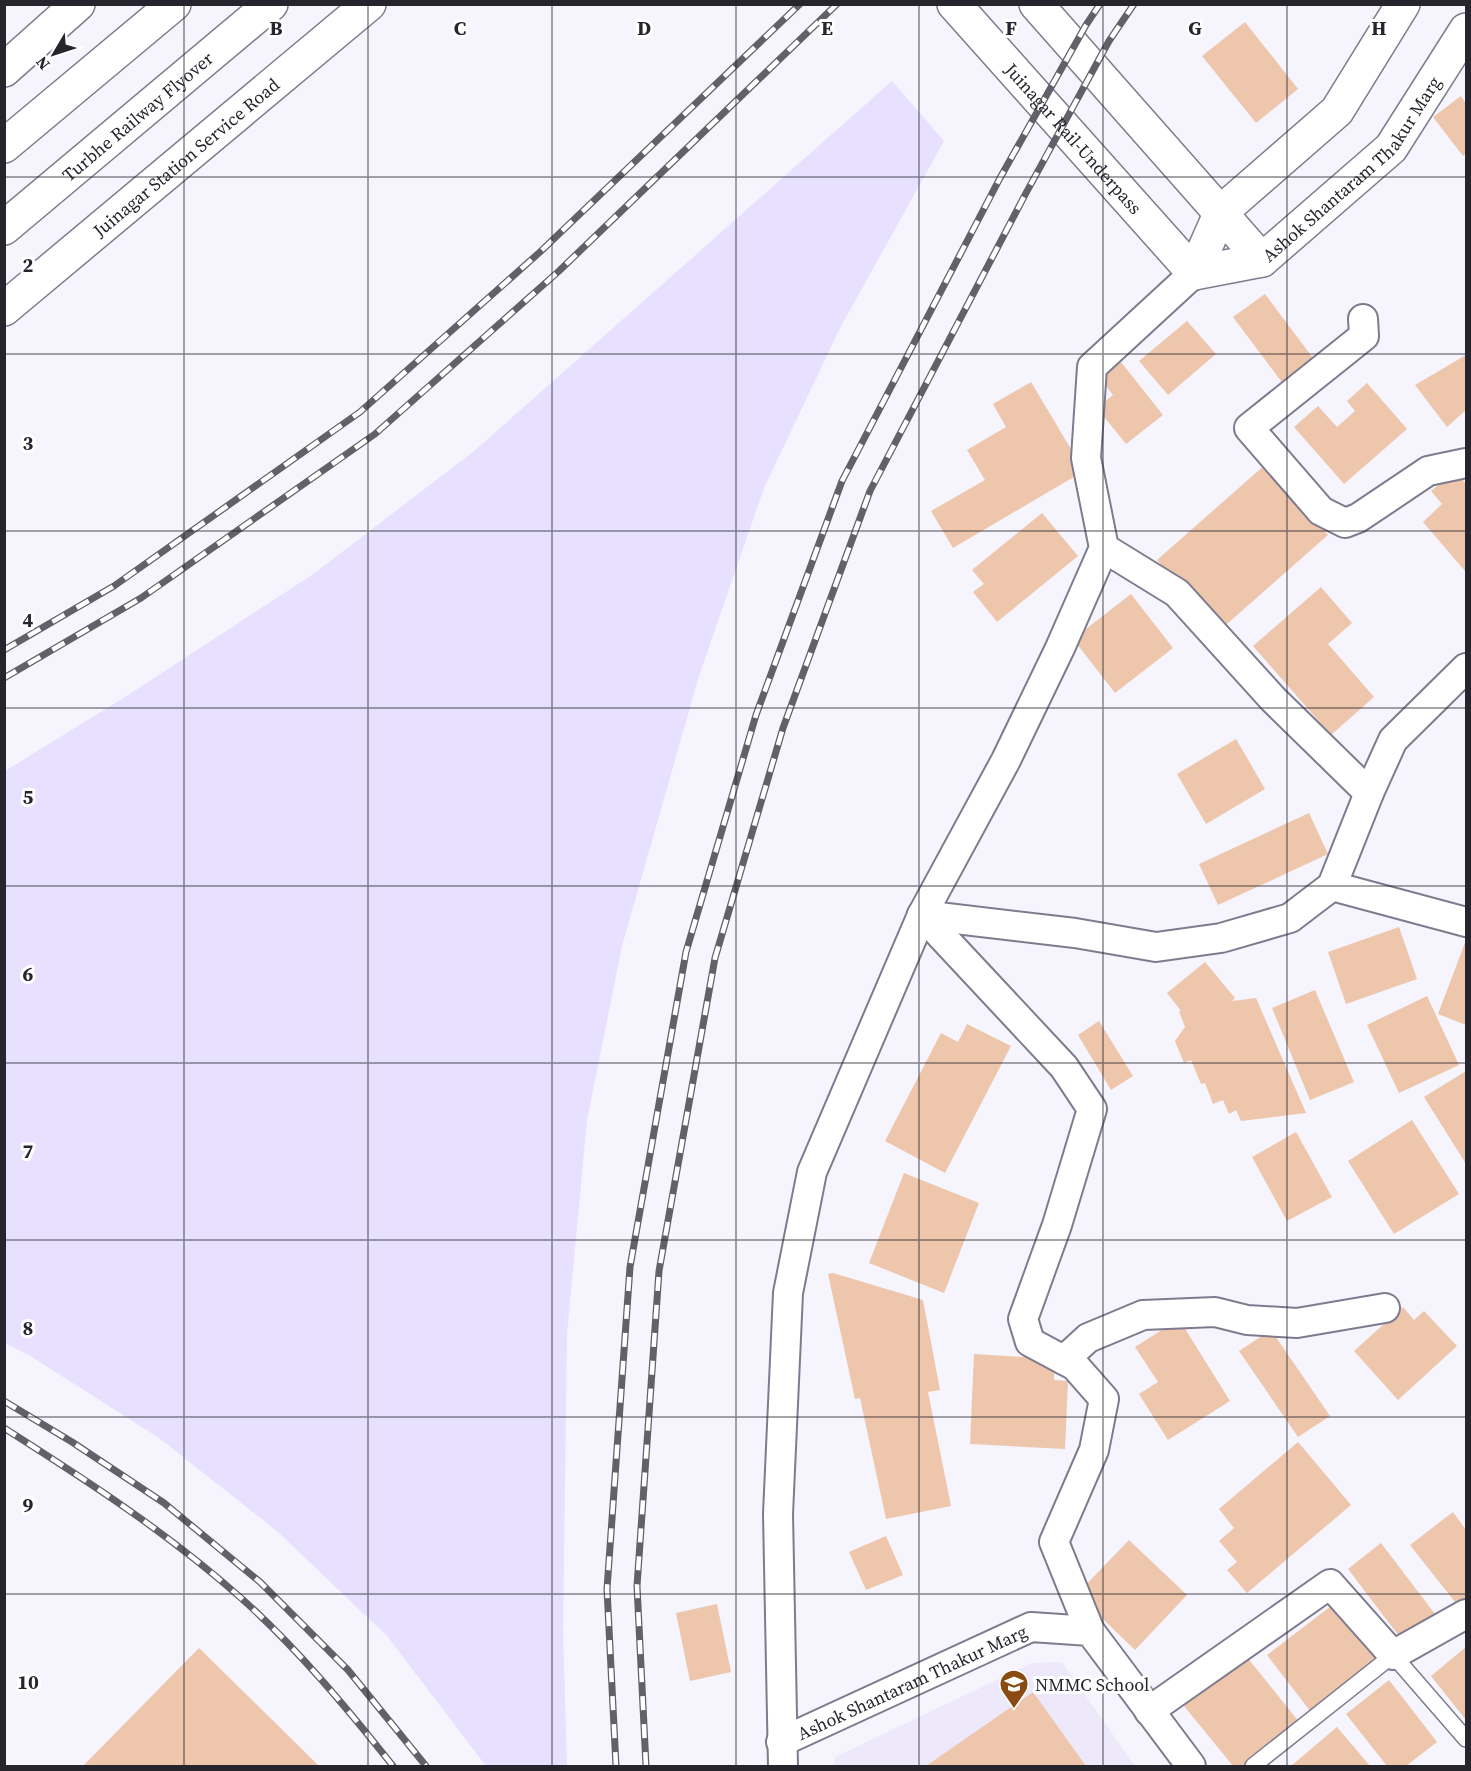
<svg xmlns="http://www.w3.org/2000/svg" width="1471" height="1771" viewBox="0 0 1471 1771" font-family="'Source Serif 4',serif">
<style>
.built{fill:#ede9fb}
.green{fill:#e7e0ff}
.building{fill:#edc6ab}
.lines{fill:none;stroke-linecap:round;stroke-linejoin:round}
.lane-casing{stroke:#7f7b8f;stroke-width:18}
.street-casing{stroke:#7f7b8f;stroke-width:32}
.secondary-casing{stroke:#7f7b8f;stroke-width:36}
.primary-casing{stroke:#7f7b8f;stroke-width:36}
.highway-casing{stroke:#7f7b8f;stroke-width:36}
.lane{stroke:#fff;stroke-width:15}
.street{stroke:#fff;stroke-width:28}
.secondary{stroke:#fff;stroke-width:33}
.primary{stroke:#fff;stroke-width:33}
.highway{stroke:#fff;stroke-width:33}
.rail-casing{stroke:#626069;stroke-width:7}
.rail{stroke:#fff;stroke-width:4.5;stroke-dasharray:14;stroke-linecap:butt}
.grid{fill:none;stroke:#26242d;stroke-width:1.5;stroke-opacity:0.55}
.labels{text-anchor:middle;dominant-baseline:central;stroke-width:6;stroke-linejoin:round;paint-order:stroke}
.street-label{font-size:18px;fill:#26242d;stroke:#fff}
.poi-label{font-size:18px;fill:#26242d;stroke:#fff;text-anchor:start}
.grid-label{font-size:20px;text-anchor:middle;font-weight:bold;fill:#26242d;stroke:#fff;stroke-width:6;stroke-linejoin:round;paint-order:stroke}
</style>
<rect width="100%" height="100%" fill="#f6f4fd"/>
<path class="built" d="M1062,1662L1135,1766H834L835,1757L1032,1663Z"/>
<path class="green" d="M892,81L944,141L840,328L764,488L699,676L622,946L587,1120L567,1334L563,1631L567,1766H486L387,1636L278,1532L159,1438L32,1357L5,1343V771L125,697L312,575L473,452Z"/>
<path class="building" d="M1245,22L1298,89L1256,123L1202,56Z
M1461,96L1466,104V153L1463,156L1433,117Z
M1265,294L1316,362L1284,385L1233,317Z
M1187,321L1216,354L1168,395L1139,361Z
M1466,355V410L1447,427L1415,385Z
M1121,362L1163,415L1126,444L1097,408L1113,395L1100,378Z
M1031,382L1084,471L953,548L931,511L985,480L967,450L1006,427L993,404Z
M1367,383L1407,429L1344,484L1294,427L1318,406L1337,427L1355,411L1347,401Z
M1266,464L1328,535L1219,631L1157,560Z
M1455,471L1466,484L1465,571L1423,522L1442,504L1431,491Z
M1042,513L1078,556L997,622L973,592L984,584L972,570Z
M1321,587L1352,623L1328,644L1374,697L1331,735L1253,646Z
M1131,594L1173,648L1115,693L1073,639Z
M1236,739L1265,789L1206,824L1177,774Z
M1309,813L1328,854L1218,905L1199,864Z
M1399,927L1417,979L1346,1004L1328,952Z
M1466,940V1025L1438,1014Z
M1205,962L1235,998L1232,1001L1256,998L1306,1113L1241,1121L1236,1110L1229,1114L1223,1100L1213,1104L1205,1083L1201,1084L1191,1060L1184,1063L1175,1041L1185,1027L1179,1011H1181L1167,993Z
M1315,990L1354,1082L1310,1100L1272,1008Z
M1427,996L1459,1065L1399,1093L1367,1025Z
M1099,1021L1133,1076L1111,1090L1078,1035Z
M967,1024L1011,1046L945,1173L885,1141L941,1033L958,1042Z
M1466,1071V1164L1424,1097Z
M1412,1120L1459,1194L1394,1234L1348,1161Z
M1296,1132L1332,1197L1287,1221L1252,1157Z
M904,1173L979,1203L944,1293L869,1263Z
M833,1273L923,1300L940,1390L928,1392L951,1506L886,1519L860,1398L855,1399L828,1274Z
M1403,1307L1414,1320L1424,1311L1457,1346L1398,1400L1354,1351Z
M1179,1319L1230,1401L1168,1440L1139,1394L1158,1382L1135,1347Z
M1271,1330L1330,1416L1298,1437L1239,1351Z
M974,1354L1055,1359L1054,1380L1068,1381L1065,1449L970,1444Z
M1298,1442L1351,1505L1247,1593L1227,1570L1237,1562L1219,1541L1234,1528L1219,1509Z
M1453,1512L1466,1530V1602L1459,1607L1410,1545Z
M886,1536L903,1575L866,1590L849,1552Z
M1129,1540L1187,1595L1135,1650L1077,1594Z
M1381,1543L1438,1618L1405,1644L1348,1569Z
M1335,1603L1379,1660L1311,1712L1267,1655Z
M717,1604L731,1672L690,1681L676,1613Z
M1466,1647V1720L1431,1676Z
M199,1648L319,1766H83Z
M1246,1656L1300,1723L1247,1766H1233L1184,1706Z
M1389,1680L1437,1742L1406,1766H1387L1346,1714Z
M1033,1692L1086,1766H1025L1024,1765L1021,1766H926Z
M1337,1727L1370,1766H1291Z"/>
<g class="lines">
<g class="lane-casing">
<path id="lane" d="M1253,1766L1393,1655L1466,1739"/>
</g>
<g class="street-casing">
<g id="street">
<path d="M1363,319L1364,336L1249,428L1321,511L1345,523L1358,518L1428,471L1466,463"/>
<path d="M1104,548L1177,593L1273,699L1369,793"/>
<path d="M1332,886L1466,922"/>
<path d="M922,915L1064,1067L1092,1109L1057,1225L1023,1319L1030,1342L1075,1366L1104,1399L1094,1450L1054,1542L1090,1631"/>
<path d="M922,915L1075,933L1156,947L1221,938L1290,918L1332,886L1369,793L1393,740L1466,668"/>
<path d="M1064,1360L1088,1338L1143,1315L1215,1312L1247,1320L1297,1323L1385,1308"/>
<path d="M1149,1711L1330,1584L1393,1655L1466,1614"/>
<path id="s1" d="M781,1742L1031,1627L1090,1631L1191,1766"/>
<path d="M783,1766L778,1514L788,1293L812,1172L922,915L1006,760L1060,648L1104,548L1086,458L1092,367L1194,273"/>
</g>
</g>
<g class="secondary-casing">
<g id="secondary">
<path id="s2" d="M954,4L1194,273"/>
<path d="M1036,4L1262,260"/>
<path id="s3" d="M1194,273L1262,260L1391,148L1466,30"/>
<path d="M1194,273L1221,212L1337,111L1403,4"/>
<path id="s4" d="M4,309L369,4"/>
</g>
</g>
<g class="primary-casing">
<path id="primary" d="M4,70L78,4"/>
</g>
<g class="highway-casing">
<g id="highway">
<path d="M4,146L174,4"/>
<path id="s5" d="M4,228L271,4"/>
</g>
</g>
<use href="#lane" class="lane"/>
<use href="#street" class="street"/>
<use href="#secondary" class="secondary"/>
<use href="#primary" class="primary"/>
<use href="#highway" class="highway"/>
<g class="rail-casing">
<path id="rail" d="M4,650L114,586L360,412L540,252L800,4
M4,678L141,598L375,434L559,271L837,4
M4,1401L72,1442L164,1503L260,1582L348,1670L426,1766
M4,1428C86,1480 168,1533 241,1598C297,1648 346,1707 393,1766
M616,1766L607,1589L630,1267L686,952L756,715L842,481L1000,178L1086,25L1100,4
M646,1766L637,1586L659,1271L715,958L783,728L870,491L1026,193L1109,41L1134,4"/>
</g>
<use href="#rail" class="rail"/>
</g>
<path class="grid" d="M184,4V1766M368,4V1766M552,4V1766M736,4V1766M919,4V1766M1103,4V1766M1287,4V1766M4,177H1466M4,354H1466M4,531H1466M4,708H1466M4,886H1466M4,1063H1466M4,1240H1466M4,1417H1466M4,1594H1466"/>
<defs>
<g id="school-pin" transform="scale(1.5)"><path d="M0 17L-7.5 6A9.5 9.5 0 1 1 7.5 6Z" fill="#8a4b12" stroke="#fff"/><path d="M0-5L7-2L0 1L-7-2ZM-4 1L0 2.5L4 1V4Q0 6-4 4Z" fill="#fff"/></g>
</defs>
<g fill-rule="evenodd">
<use href="#school-pin" x="1014" y="1684"/>
</g>
<g class="labels">
<g class="street-label">
<text stroke="none"><textPath href="#s5" startOffset="174">Turbhe Railway Flyover</textPath></text>
<text stroke="none"><textPath href="#s2" startOffset="180">Juinagar Rail-Underpass</textPath></text>
<text stroke="none"><textPath href="#s4" startOffset="237">Juinagar Station Service Road</textPath></text>
<text stroke="none"><textPath href="#s3" startOffset="198">Ashok Shantaram Thakur Marg</textPath></text>
<text stroke="none"><textPath href="#s1" startOffset="144">Ashok Shantaram Thakur Marg</textPath></text>
</g>
<g class="poi-label">
<text x="1035" y="1684">NMMC School</text>
</g>
</g>
<g class="grid-label">
<text x="276" y="35">B</text>
<text x="460" y="35">C</text>
<text x="644" y="35">D</text>
<text x="827" y="35">E</text>
<text x="1011" y="35">F</text>
<text x="1195" y="35">G</text>
<text x="1379" y="35">H</text>
<text x="28" y="272">2</text>
<text x="28" y="450">3</text>
<text x="28" y="627">4</text>
<text x="28" y="804">5</text>
<text x="28" y="981">6</text>
<text x="28" y="1158">7</text>
<text x="28" y="1335">8</text>
<text x="28" y="1512">9</text>
<text x="28" y="1689">10</text>
</g>
<rect width="1471" height="1771" fill="none" stroke="#26242d" stroke-width="12"/>
<g transform="translate(54 54) rotate(231)" stroke="#ffffff" stroke-width="4.5" paint-order="stroke">
<path d="M0-4.5L10 22L0 15L-10 22Z" fill="#26242d"/>
<text y="-9" font-size="16" font-weight="bold" text-anchor="middle" fill="#26242d">N</text>
</g>
</svg>
